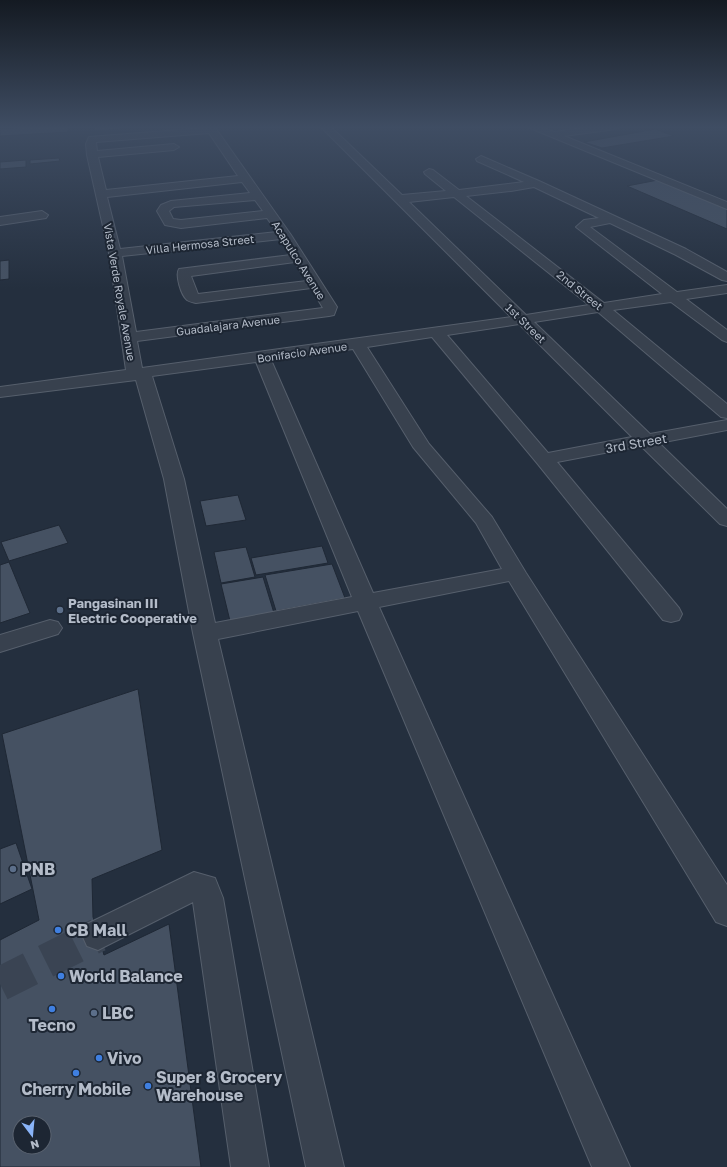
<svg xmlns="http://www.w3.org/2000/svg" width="727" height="1167" viewBox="0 0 727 1167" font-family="'Golos Text',sans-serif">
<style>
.building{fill:#455162;stroke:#1f2835;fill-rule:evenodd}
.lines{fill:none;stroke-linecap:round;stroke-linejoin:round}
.minor-tunnel{stroke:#3a4453;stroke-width:34;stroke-dasharray:34 17;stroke-linecap:butt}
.minor-casing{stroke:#565f6c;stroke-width:2}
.minor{fill:#38414e;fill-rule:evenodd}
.service-dot{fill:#5c6f8a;stroke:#1d2633;stroke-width:1.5}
.shop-dot{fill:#3f7fe0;stroke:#1d2633;stroke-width:1.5}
.labels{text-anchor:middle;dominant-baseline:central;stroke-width:4;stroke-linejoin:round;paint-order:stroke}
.far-street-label{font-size:11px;fill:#b4bcc9;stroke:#1d2633}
.street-label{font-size:13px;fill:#b4bcc9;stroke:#1d2633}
.poi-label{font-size:13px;font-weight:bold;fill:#b4bcc9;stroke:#1d2633;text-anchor:start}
.near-poi-label{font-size:16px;font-weight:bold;fill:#b4bcc9;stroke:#1d2633;text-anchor:start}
</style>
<rect width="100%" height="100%" fill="#242f3e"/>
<path class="building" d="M47,126H69L68,132L0,136V129Z
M94,126H157L95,131Z
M655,129L674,136L602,148L584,142Z
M59,158L60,161L30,164V160Z
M26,160V167L0,169V162Z
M658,180L727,209V229L627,186Z
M9,260V279L0,280V261Z
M238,495L246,520L206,526L200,501Z
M59,525L68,543L9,561L1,542Z
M322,546L328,563L256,575L251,558Z
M246,547L255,577L221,583L214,552Z
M9,562L30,613L0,623V565Z
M332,564L345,598L276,611L265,575Z
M263,577L274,613L230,621L221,584Z
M138,689L162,850L92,879L93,917L104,955L169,924L201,1167H0V940L39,920L2,734ZM20,1123H44V1147H20Z
M16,843L32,889L0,904V849Z"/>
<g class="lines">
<path class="minor-tunnel" d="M0,984L98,935"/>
<g class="minor-casing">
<path id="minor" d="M204,126H214L291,235L337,307L334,315L329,316L137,341L142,368L511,317L320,126H330L402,195L446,191L425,174L424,172L429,169L433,170L459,190L524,182L477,161L476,159L481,156L539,181L686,249L727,272V281L722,280L676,255L610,223L590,227L677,292L727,285V293L686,299L727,330V342L722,340L671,302L613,310L727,404V418L721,417L598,312L534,322L650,434L727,420V430L659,443L727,509V526L720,524L641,446L557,462L679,608L682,614L679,620L671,622L663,620L537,463L432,337L367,347L429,444L492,517L526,573L727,885V926L716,922L509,581L379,607L630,1167H592L358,611L218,639L344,1167H306L193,633L164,479L136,380L0,397V387L126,370L109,253L87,155L86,144L89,137L205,128ZM209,133L238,176L106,190L98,157L174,150L179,147L174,144L97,151L96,142ZM242,182L250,193L171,201L161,205L157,211L165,225L181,228L267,218L277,232L120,249L107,197ZM534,187L599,218L584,220L576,227L662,294L604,303L466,196L511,191ZM454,197L589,305L526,315L409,202ZM255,200L263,211L181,220L173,219L169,211L174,207ZM281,239L291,255L179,269C175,275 181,295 187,300C190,302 193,302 196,303L311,288L323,308L136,332L122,256ZM295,262L307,281L198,294L191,276ZM519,324L632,437L548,453L447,335ZM353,349L413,447L476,523L502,569L373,593L271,360ZM256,362L352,597L215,623L184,479L152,376Z
M525,126H538L554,132L597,126H621L616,129L564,136L727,202V209Z
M42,211L48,215L46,218L0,225V217Z
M50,620L58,622L62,628L58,634L0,652V635Z
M194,872L215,878L223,898L269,1167H231L193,902L98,950L87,946L82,935L87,924Z"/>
</g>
<use href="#minor" class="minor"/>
</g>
<linearGradient id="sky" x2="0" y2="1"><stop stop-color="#141a22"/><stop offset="0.44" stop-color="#3f4d63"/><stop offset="1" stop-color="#3f4d63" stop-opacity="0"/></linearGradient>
<rect width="727" height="289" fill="url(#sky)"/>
<g class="service-dot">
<circle cx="60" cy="610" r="4"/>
<circle cx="13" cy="869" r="4"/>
<circle cx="94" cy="1013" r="4"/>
</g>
<g class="shop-dot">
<circle cx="58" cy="930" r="4"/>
<circle cx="61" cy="976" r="4"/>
<circle cx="52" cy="1009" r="4"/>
<circle cx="99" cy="1058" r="4"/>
<circle cx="76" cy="1073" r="4"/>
<circle cx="148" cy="1086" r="4"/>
</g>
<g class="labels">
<g class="far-street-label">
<text transform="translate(200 244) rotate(-6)">Villa Hermosa Street</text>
<text transform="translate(299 260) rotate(58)">Acapulco Avenue</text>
<text transform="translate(580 290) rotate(39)">2nd Street</text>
<text transform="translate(120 292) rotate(80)">Vista Verde Royale Avenue</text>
<text transform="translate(526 323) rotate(44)">1st Street</text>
<text transform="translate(228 325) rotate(-7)">Guadalajara Avenue</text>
<text transform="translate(302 352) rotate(-8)">Bonifacio Avenue</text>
</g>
<g class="street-label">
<text transform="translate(636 443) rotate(-10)">3rd Street</text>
</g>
<g class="poi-label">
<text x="68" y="603">Pangasinan III<tspan x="68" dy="15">Electric Cooperative</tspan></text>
</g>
<g class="near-poi-label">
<text x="21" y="869">PNB</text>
<text x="66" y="930">CB Mall</text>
<text x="69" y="976">World Balance</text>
<text x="102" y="1013">LBC</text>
<text x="52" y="1025" text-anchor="middle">Tecno</text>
<text x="107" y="1058">Vivo</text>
<text x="156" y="1077">Super 8 Grocery<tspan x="156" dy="18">Warehouse</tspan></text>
<text x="76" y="1089" text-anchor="middle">Cherry Mobile</text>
</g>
</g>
<g transform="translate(32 1135) rotate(164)"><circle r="19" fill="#1d2633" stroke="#59626f"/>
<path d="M0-3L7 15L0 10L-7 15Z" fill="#8ab4f8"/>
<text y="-6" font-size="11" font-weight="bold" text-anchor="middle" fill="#b4bcc9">N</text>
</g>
</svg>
